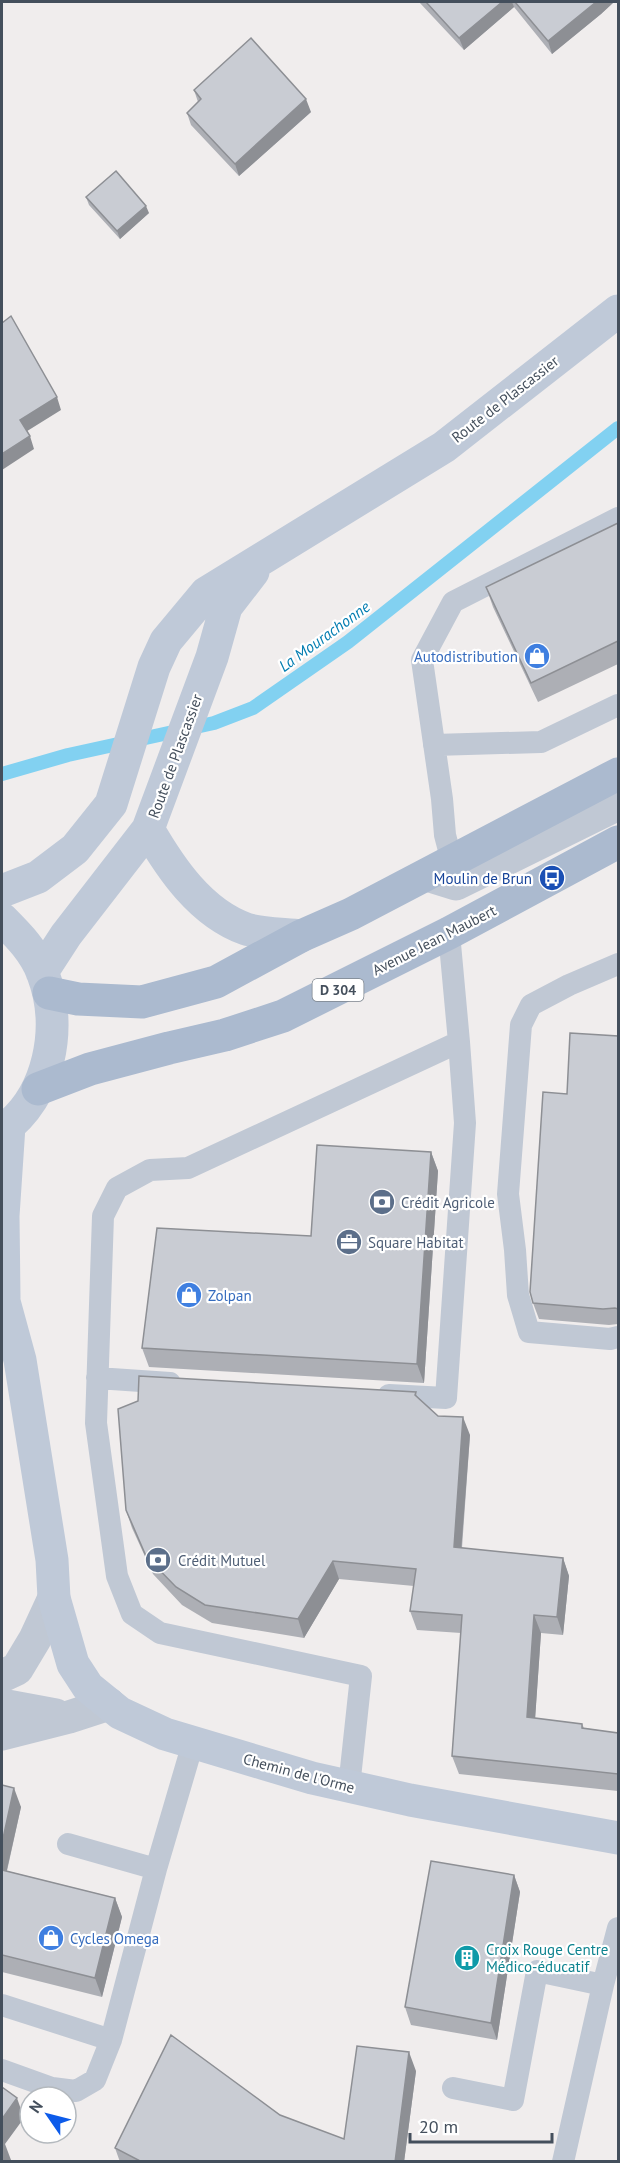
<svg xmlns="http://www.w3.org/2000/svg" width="620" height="2163" viewBox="0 0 620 2163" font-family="'PT Sans',sans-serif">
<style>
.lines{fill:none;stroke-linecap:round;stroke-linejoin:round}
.stream{stroke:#82d1f1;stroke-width:14}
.lane{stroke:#c0c8d4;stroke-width:22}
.street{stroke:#c0c8d4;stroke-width:33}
.secondary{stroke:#bfc9d8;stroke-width:33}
.primary{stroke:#abbacf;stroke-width:33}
.wall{fill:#adafb5}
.shaded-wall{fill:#8d8f94}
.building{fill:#c9ccd3;stroke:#8d8f94;stroke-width:1.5}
.labels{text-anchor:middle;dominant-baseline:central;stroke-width:4.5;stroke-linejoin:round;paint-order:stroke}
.shield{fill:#fff;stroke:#7c848d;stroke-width:1.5}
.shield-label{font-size:14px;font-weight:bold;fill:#444f5c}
.street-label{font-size:15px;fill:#444f5c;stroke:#fff}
.shop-label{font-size:15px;fill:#366cbe;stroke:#fff;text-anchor:start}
.transit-label{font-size:15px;fill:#164399;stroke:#fff;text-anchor:end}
.service-label{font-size:15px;fill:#4e5e75;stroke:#fff;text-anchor:start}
.culture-label{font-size:15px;fill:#0d838f;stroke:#fff;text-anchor:start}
.water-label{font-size:16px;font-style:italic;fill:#037db1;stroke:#fff}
</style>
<rect width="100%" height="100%" fill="#f0eded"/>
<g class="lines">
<path class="stream" d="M2,774L68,755L214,723L253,708L348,642L618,428"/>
<path class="lane" d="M434,745L541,742L618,705
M452,862L445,835L442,799L422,660L453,602L618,518
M618,964L569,985L531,1005L521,1025L508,1194L515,1250L518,1295L529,1332L610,1339L618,1337
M97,1378L170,1383
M389,1395L446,1398L465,1123L459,1042
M349,1787L361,1676L160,1633L132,1614L117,1576L96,1423L103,1216L117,1188L150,1170L188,1168L459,1042L449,933
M68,1844L156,1869
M2,2005L111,2040
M2,2070L52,2088L76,2091L95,2080L111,2040L156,1869L193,1743
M453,2088L513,2100L537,1971L603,1985
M563,2162L603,1985L618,1928"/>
<path class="street" d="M427,875L456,884L618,804
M2,1676L17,1669L35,1639L54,1598
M2,1705L56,1715
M2,1734L69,1717L109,1704"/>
<path class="secondary" d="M148,829C171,869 201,913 246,929C261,934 285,934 301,936
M2,891L38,877L75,849L111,804L154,667L166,641L206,593L444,447L618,311
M2,919C18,935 35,952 43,974C63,1027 50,1097 2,1131
M42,972L66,935L148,829L212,657L226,607L253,572
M2,1294L20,1360L52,1560L54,1598L73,1664L88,1687L120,1713L165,1734L312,1778L410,1800L618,1838
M4,1298L3,1216L9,1126"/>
<path class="primary" d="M49,993L78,999L142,1002L216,982L301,936L351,914L618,774
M38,1089L90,1069L169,1048L225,1035L283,1016L449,933L618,842"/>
</g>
<path class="wall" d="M419,2H614L601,14L552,54L514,7L464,50Z
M194,90L311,112L239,176L191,125L187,113L198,102Z
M86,197L149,213L120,239L89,205Z
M618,523V664L538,702L493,607L486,587Z
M618,1036V1324L609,1325L539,1319L533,1303L567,1094Z
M431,1152L438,1171L424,1383L149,1367L142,1348L311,1236Z
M416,1392L417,1396L438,1416L470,1435L462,1548L563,1558L569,1576L563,1635L541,1633L535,1718L582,1724L584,1728L618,1733V1791L459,1774L452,1756L461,1633L417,1630L410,1611L414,1586L339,1579L304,1638L212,1623L182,1605L153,1574L132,1528L126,1510Z
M2,1785L21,1807L7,1871L115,1898L122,1917L102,1997L2,1972Z
M514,1875L520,1892L497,2040L411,2025L405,2007Z
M416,2071L404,2162H120L115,2148L280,2115L344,2139Z"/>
<path class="shaded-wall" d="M502,2H512L514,7L464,50L459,38Z
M596,2H614L601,14L552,54L548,41Z
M306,99L311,112L239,176L235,164Z
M146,206L149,213L120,239L117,231Z
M57,397L61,410L24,433L20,420Z
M30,436L34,449L2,470V454Z
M431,1152L438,1171L424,1383L417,1364Z
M463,1417L470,1435L460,1565L454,1547Z
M563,1558L569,1576L563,1635L557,1617Z
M333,1561L339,1579L304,1638L298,1619Z
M534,1615L541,1633L534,1735L527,1717Z
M14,1788L21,1807L3,1887L2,1883V1843Z
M514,1875L520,1892L497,2040L491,2023Z
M115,1898L122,1917L102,1997L95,1978Z
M409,2052L416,2071L404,2162H395Z
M17,2098L24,2118L5,2144L11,2160L10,2162H2V2119Z"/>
<path class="building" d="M426,2H502L459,38Z
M515,2H596L548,41Z
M251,38L306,99L235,164L187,113L201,99L194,90Z
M116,171L146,206L117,231L86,197Z
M11,316L57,397L20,420L30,436L2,454V323Z
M618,523V641L531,683L486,587Z
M570,1033L618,1036V1309L615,1308L603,1309L533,1303L530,1292L543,1092L567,1094Z
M317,1145L431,1152L417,1364L142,1348L157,1228L311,1236Z
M139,1376L416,1392L415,1395L438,1416L463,1417L454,1547L563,1558L557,1617L534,1615L527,1717L582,1724V1728L618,1733V1774L452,1756L462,1615L410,1611L416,1569L333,1561L298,1619L205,1605L176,1587L146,1556L126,1510L118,1409L138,1401Z
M2,1785L14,1788L2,1843Z
M431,1861L514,1875L491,2023L405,2007Z
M2,1870L115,1898L95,1978L2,1955Z
M171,2035L280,2115L344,2139L357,2046L409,2052L395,2162H142L115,2148Z
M2,2087L17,2098L2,2119Z"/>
<defs>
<g id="shop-disc" transform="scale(1.35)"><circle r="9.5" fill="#3f7fe0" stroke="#fff"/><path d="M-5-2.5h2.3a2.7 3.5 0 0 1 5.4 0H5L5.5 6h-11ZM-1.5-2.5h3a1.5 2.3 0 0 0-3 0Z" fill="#fff"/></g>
<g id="bus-disc" transform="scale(1.35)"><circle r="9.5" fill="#1a4fb4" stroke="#fff"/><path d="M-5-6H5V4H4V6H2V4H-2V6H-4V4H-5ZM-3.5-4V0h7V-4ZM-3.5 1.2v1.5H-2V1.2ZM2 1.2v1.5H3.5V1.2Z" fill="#fff"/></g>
<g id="bank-disc" transform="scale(1.35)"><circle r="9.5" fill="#5c6f8a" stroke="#fff"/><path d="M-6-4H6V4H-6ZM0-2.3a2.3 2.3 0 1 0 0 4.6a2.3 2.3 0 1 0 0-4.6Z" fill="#fff"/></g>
<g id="office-disc" transform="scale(1.35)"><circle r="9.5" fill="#5c6f8a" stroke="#fff"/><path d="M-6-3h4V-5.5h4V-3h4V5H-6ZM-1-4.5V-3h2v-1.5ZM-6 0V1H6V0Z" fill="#fff"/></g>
<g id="building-disc" transform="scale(1.35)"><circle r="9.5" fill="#0f9aa8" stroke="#fff"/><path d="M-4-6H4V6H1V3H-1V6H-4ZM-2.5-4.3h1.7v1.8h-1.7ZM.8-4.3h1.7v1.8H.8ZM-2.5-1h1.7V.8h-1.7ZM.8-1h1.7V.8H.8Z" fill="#fff"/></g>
</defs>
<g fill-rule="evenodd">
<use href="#shop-disc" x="537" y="656"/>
<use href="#bus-disc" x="552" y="878"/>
<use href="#bank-disc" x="382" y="1202"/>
<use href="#office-disc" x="349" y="1242"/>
<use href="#shop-disc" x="189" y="1295"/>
<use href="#bank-disc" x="158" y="1560"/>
<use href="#shop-disc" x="51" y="1938"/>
<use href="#building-disc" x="467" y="1958"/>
</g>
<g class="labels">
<rect class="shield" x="312.5" y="979" width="51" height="22" rx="4.5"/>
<g class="shield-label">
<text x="338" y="990">D 304</text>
</g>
<g class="street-label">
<text transform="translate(505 399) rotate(-38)">Route de Plascassier</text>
<text transform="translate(175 756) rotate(-70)">Route de Plascassier</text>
<text transform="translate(434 940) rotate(-27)">Avenue Jean Maubert</text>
<text transform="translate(299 1773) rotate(15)">Chemin de l'Orme</text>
</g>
<g class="shop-label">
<text x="518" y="656" text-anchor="end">Autodistribution</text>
<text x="208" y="1295">Zolpan</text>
<text x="70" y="1938">Cycles Omega</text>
</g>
<g class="transit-label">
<text x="532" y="878">Moulin de Brun</text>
</g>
<g class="service-label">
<text x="401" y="1202">Crédit Agricole</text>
<text x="368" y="1242">Square Habitat</text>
<text x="178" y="1560">Crédit Mutuel</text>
</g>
<g class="culture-label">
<text x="486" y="1949">Croix Rouge Centre<tspan x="486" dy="17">Médico-éducatif</tspan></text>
</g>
<g class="water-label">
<text transform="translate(324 636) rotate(-36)">La Mourachonne</text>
</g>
</g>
<rect width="620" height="2163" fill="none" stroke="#444f5c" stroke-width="6"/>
<g transform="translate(48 2115) rotate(305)"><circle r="28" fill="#ffffff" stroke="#b4b9be" stroke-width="1.5"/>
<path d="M0-4.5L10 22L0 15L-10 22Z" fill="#0d5bea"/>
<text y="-9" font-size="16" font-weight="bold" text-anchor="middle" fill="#444f5c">N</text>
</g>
<path d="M410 2133v9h142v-9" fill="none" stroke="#444f5c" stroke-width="3"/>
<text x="419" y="2133" font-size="18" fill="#444f5c" stroke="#ffffff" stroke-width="4.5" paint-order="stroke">20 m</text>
</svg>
